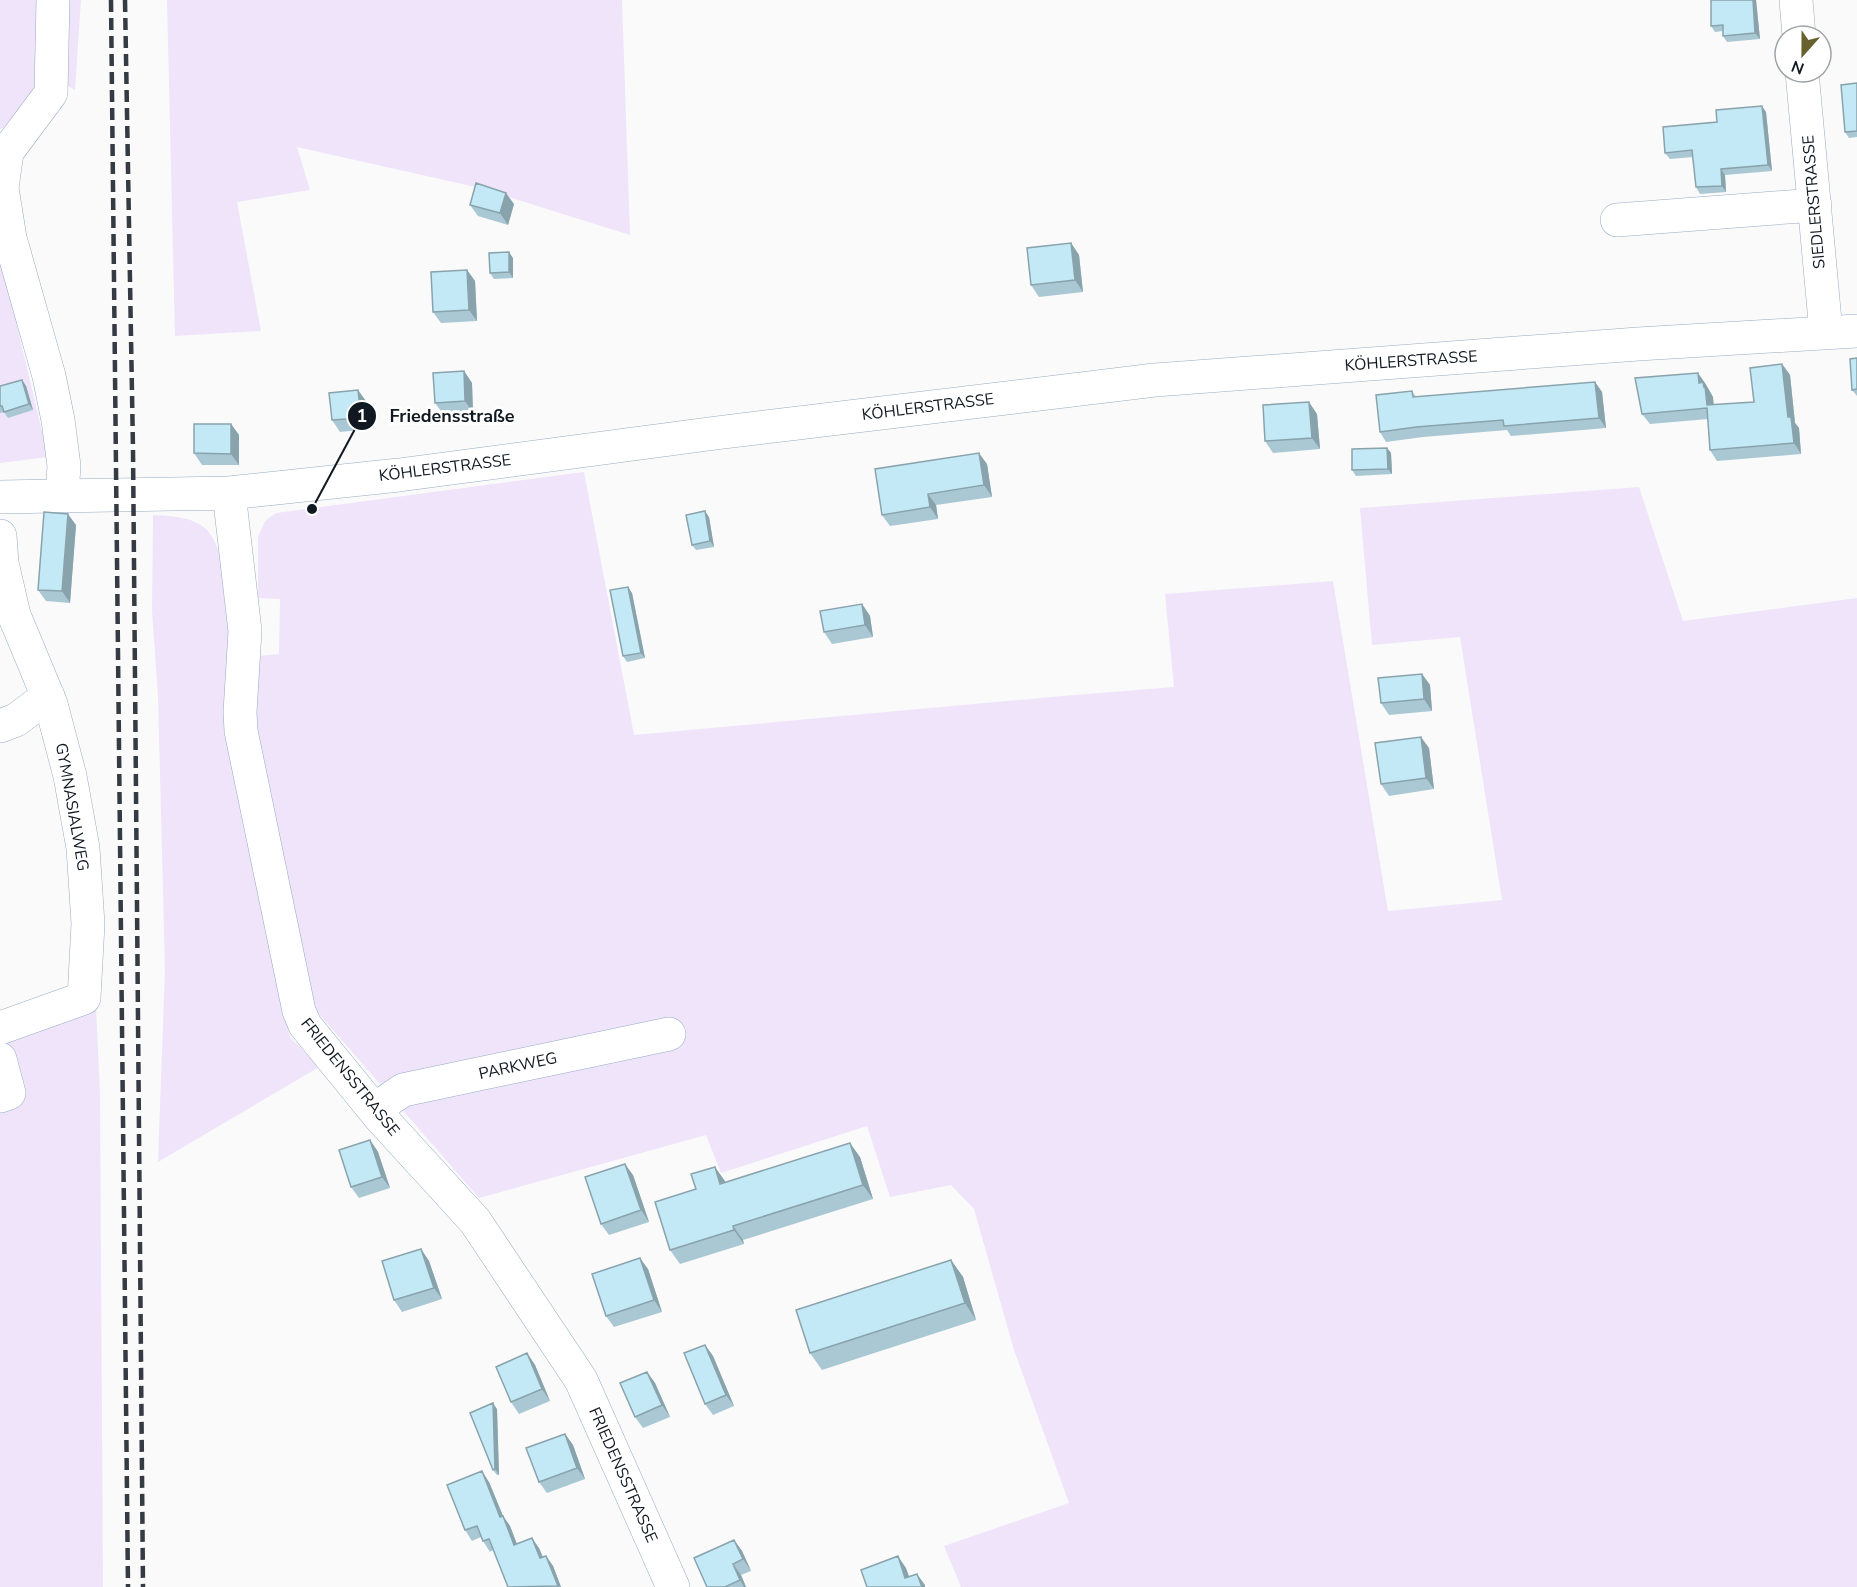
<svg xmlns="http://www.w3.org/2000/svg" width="1857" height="1587" viewBox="0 0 1857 1587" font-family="'Nunito Sans',sans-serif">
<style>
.green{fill:#efe4fa}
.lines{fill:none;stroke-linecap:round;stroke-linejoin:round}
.minor-casing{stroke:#95acc3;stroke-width:34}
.minor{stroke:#fff;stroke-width:33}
.rail{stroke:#353b43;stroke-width:4.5;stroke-dasharray:12 6;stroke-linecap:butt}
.wall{fill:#a9c8d4}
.shaded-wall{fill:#89a3ac}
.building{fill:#c4e9f6;stroke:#89a3ac;stroke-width:1.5}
.labels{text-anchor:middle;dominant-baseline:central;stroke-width:6;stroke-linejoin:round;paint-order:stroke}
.street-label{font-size:16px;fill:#101821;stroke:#fff}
.leader{fill:none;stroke:#101821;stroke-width:2}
.callout-dot{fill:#101821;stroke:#fff;stroke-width:2}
.mark-label{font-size:18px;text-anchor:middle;font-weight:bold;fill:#fff}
.callout-label{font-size:18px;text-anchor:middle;font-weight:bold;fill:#101821;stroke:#fff;stroke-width:6;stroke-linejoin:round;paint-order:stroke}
</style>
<rect width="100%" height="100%" fill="#fafafa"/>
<path class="green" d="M0,0H81L75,90L45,72L13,128L0,129Z
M167,0H622L630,235L480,188L297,147L310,190L237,202L261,331L175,336Z
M0,254L48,457L0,463Z
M584,472L634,735L1063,696L1174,687L1165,594L1333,581L1388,911L1502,900L1460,637L1372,645L1360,508L1639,487L1683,621L1857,598V1587H961L944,1546L1069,1503L1014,1350L974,1209L951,1185L890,1197L867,1126L721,1173L706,1135L479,1198L313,1007L269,803L254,712L259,656L279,654L280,599L258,598V537L265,521L276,513Z
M153,515C212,517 215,532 228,585L247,814L290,1037L319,1067L158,1162L165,969L158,696L152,611Z
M95,985L100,1094L103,1587H0V1020Z"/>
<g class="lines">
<g class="minor-casing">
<path id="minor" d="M53,0L51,93L7,152L2,188L10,238L49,376L58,420L64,466L62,494
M1796,0L1799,36
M1802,72L1826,332
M1617,220L1815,205
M229,493L245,631L240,712L241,731L299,1011L305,1025L379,1116L475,1221L581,1380L673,1587
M0,497L229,493L399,475L716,433L1155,380L1638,344L1857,331
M0,536L2,563L14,615L51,704L70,776L83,848L88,924L84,998L0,1028
M0,726L16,720L48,696
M0,1059L9,1093L0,1096
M379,1116L387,1101L403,1090L669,1034"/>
</g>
<use href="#minor" class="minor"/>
<path class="rail" d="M111,0L128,1587
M125,0L133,449L143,1587"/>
</g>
<path class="wall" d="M1711,0H1756L1760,39L1727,42L1723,36V31L1715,32L1711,26Z
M1857,83V137L1849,138L1845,132Z
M1766,112L1772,171L1725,175L1726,192L1700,194L1696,187L1693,157L1670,159L1665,153L1717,122Z
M514,204L508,225L478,216L470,205Z
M1071,243L1079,255L1083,292L1039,297L1031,285Z
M513,258V278L494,279L490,273Z
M467,270L475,281L477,321L441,323L433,312Z
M1857,358V396L1852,390Z
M1782,364L1790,375L1795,423L1799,428L1801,454L1717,461L1710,450L1708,419L1650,424L1642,414L1705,383L1713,397V405L1754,402Z
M464,371L472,383L473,413L443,414L435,403Z
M22,380L26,386L33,410L8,418L4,412L0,413V386Z
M1595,382L1602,392L1606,428L1511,436L1507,430L1423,437L1386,442L1380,432L1412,391L1416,397Z
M366,401L369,429L340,432L332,420Z
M1317,414L1320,449L1273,453L1265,441Z
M231,424L239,435V465H202L194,453Z
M1387,448L1391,453L1392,474L1356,476L1352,470Z
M987,464L992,497L936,505L938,519L890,526L882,515Z
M709,517L714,547L696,550L692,545Z
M76,525L70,603L46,601L38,590Z
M632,593L645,658L627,662L623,656Z
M862,604L870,616L873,637L832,644L824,632Z
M1422,674L1430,685L1432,711L1389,715L1381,703Z
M1429,748L1434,789L1389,796L1381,784Z
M370,1140L378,1152L390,1188L359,1198L351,1187Z
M860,1157L873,1199L743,1240L744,1244L680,1264L670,1250L696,1189L725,1181V1182Z
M633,1175L649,1222L609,1235L601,1224Z
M421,1249L429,1261L442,1299L402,1312L394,1300Z
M951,1260L963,1277L976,1320L822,1370L810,1353Z
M648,1269L662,1312L614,1327L606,1316Z
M705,1345L713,1356L734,1406L713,1415L705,1404Z
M527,1353L535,1365L550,1401L519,1414L511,1402Z
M647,1372L655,1383L670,1417L643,1428L635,1417Z
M497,1409L499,1475H497L493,1470Z
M565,1434L573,1445L585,1479L547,1493L539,1482Z
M489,1482L503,1516L510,1526L517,1544L539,1548L543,1557L546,1556L553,1566L561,1587H508L493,1550L490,1552L483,1541L481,1537L472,1541L465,1530Z
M734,1540L742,1551L751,1571L741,1575L746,1587H707Z"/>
<path class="shaded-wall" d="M1753,0H1756L1760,39L1755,33Z
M1762,106L1766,112L1772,171L1768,165Z
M1721,169L1725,175L1726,192L1722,186Z
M506,193L514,204L508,225L500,213Z
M1071,243L1079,255L1083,292L1075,280Z
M509,252L513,258V278L509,272Z
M467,270L475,281L477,321L469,310Z
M1782,364L1790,375L1795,423L1799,428L1801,454L1794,443L1788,417Z
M464,371L472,383L473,413L465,401Z
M1698,373L1705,383L1713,397L1715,416L1707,405L1699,383Z
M22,380L26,386L33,410L29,404Z
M1595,382L1602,392L1606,428L1599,418Z
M358,390L366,401L369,429L361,418Z
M1309,402L1317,414L1320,449L1312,438Z
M231,424L239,435V465L231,454Z
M1387,448L1391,453L1392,474L1388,469Z
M979,453L987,464L992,497L984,485Z
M928,494L936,505L938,519L930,507Z
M705,511L709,517L714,547L710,541Z
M68,514L76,525L70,603L62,591Z
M628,587L632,593L645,658L641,653Z
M862,604L870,616L873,637L865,625Z
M1422,674L1430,685L1432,711L1424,699Z
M1421,737L1429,748L1434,789L1426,778Z
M370,1140L378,1152L390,1188L382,1177Z
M850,1143L860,1157L873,1199L863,1185Z
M625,1164L633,1175L649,1222L641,1210Z
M715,1167L725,1181L730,1198L720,1184Z
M733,1226L743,1240L744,1244L734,1230Z
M421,1249L429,1261L442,1299L434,1288Z
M640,1258L648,1269L662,1312L654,1300Z
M951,1260L963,1277L976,1320L965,1303Z
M705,1345L713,1356L734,1406L726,1395Z
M527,1353L535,1365L550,1401L542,1389Z
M647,1372L655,1383L670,1417L662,1405Z
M493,1403L497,1409L499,1475L495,1469Z
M565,1434L573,1445L585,1479L577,1468Z
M482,1471L489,1482L503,1516L510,1526L521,1555L514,1545L500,1517Z
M532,1538L539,1548L547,1568L540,1558Z
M734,1540L742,1551L751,1571L743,1559Z
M546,1556L553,1566L561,1587L558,1586Z
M898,1556L906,1568L913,1587L905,1578Z
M733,1564L741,1575L746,1587H744L740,1580Z
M917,1574L925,1585V1587H922Z"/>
<path class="building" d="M1711,0H1753L1755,33L1723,36V25L1711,26Z
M1857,83V131L1845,132L1841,85Z
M1762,106L1768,165L1721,169L1722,186L1696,187L1692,150L1665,153L1663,127L1717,122L1716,110Z
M476,183L506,193L500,213L470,205Z
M1071,243L1075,280L1031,285L1027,248Z
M509,252V272L490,273L489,253Z
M467,270L469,310L433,312L431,272Z
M1857,358V389L1852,390L1850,359Z
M1782,364L1788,417H1791L1794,443L1710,450L1707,408L1642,414L1635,378L1698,373L1699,383L1703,382L1704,387L1705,386L1707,405L1754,402L1750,368Z
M464,371L465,401L435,403L433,373Z
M22,380L29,404L4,412L2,406H0V386Z
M1595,382L1599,418L1504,426L1503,420L1416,427L1380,432L1376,395L1412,391L1413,397Z
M358,390L361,418L332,420L329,393Z
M1309,402L1312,438L1265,441L1263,405Z
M194,424H231V454L194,453Z
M1387,448L1388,469L1352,470V449Z
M979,453L984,485L928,494L930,507L882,515L875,469Z
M705,511L710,541L692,545L686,515Z
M44,512L68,514L62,591L38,590Z
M628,587L641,653L623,656L610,590Z
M862,604L865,625L824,632L820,611Z
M1422,674L1424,699L1381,703L1378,678Z
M1421,737L1426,778L1381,784L1375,743Z
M370,1140L382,1177L351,1187L339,1150Z
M850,1143L863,1185L733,1226L734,1230L670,1250L655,1202L696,1189L691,1174L715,1167L720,1184Z
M625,1164L641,1210L601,1224L585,1177Z
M421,1249L434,1288L394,1300L382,1261Z
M640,1258L654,1300L606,1316L592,1274Z
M951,1260L965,1303L810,1353L796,1310Z
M705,1345L726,1395L705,1404L684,1353Z
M527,1353L542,1389L511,1402L496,1367Z
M647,1372L662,1405L635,1417L620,1383Z
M493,1403L495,1469L493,1470L470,1413Z
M565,1434L577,1468L539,1482L526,1448Z
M482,1471L500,1517L503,1516L514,1545L532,1538L540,1558L546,1556L558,1586L508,1587L489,1539L483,1541L477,1526L465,1530L447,1485Z
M734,1540L743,1559L733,1564L740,1580L725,1587H707L694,1558Z
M898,1556L905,1578L917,1574L922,1587H867L861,1570Z"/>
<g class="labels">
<g class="street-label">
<text transform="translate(1814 202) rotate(-95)">SIEDLERSTRASSE</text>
<text transform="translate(1411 361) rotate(-4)">KÖHLERSTRASSE</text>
<text transform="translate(928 407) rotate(-7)">KÖHLERSTRASSE</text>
<text transform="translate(445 468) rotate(-7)">KÖHLERSTRASSE</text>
<text transform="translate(72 807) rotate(80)">GYMNASIALWEG</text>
<text transform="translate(518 1066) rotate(-12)">PARKWEG</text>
<text transform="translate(350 1077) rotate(51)">FRIEDENSSTRASSE</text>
<text transform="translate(623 1475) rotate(66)">FRIEDENSSTRASSE</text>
</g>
</g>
<path class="leader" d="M312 509L362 416"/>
<g class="callout-dot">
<circle cx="312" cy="509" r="6"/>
<circle cx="362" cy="416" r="15"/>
</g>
<g class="mark-label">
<text x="362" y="422">1</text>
</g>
<g class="callout-label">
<text x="452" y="422">Friedensstraße</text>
</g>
<g transform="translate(1803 54) rotate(201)"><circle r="28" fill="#ffffff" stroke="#9fa3a6" stroke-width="1.5"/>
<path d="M0-4.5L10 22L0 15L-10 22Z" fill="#67612d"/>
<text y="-9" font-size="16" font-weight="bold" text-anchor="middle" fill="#101821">N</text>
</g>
</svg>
